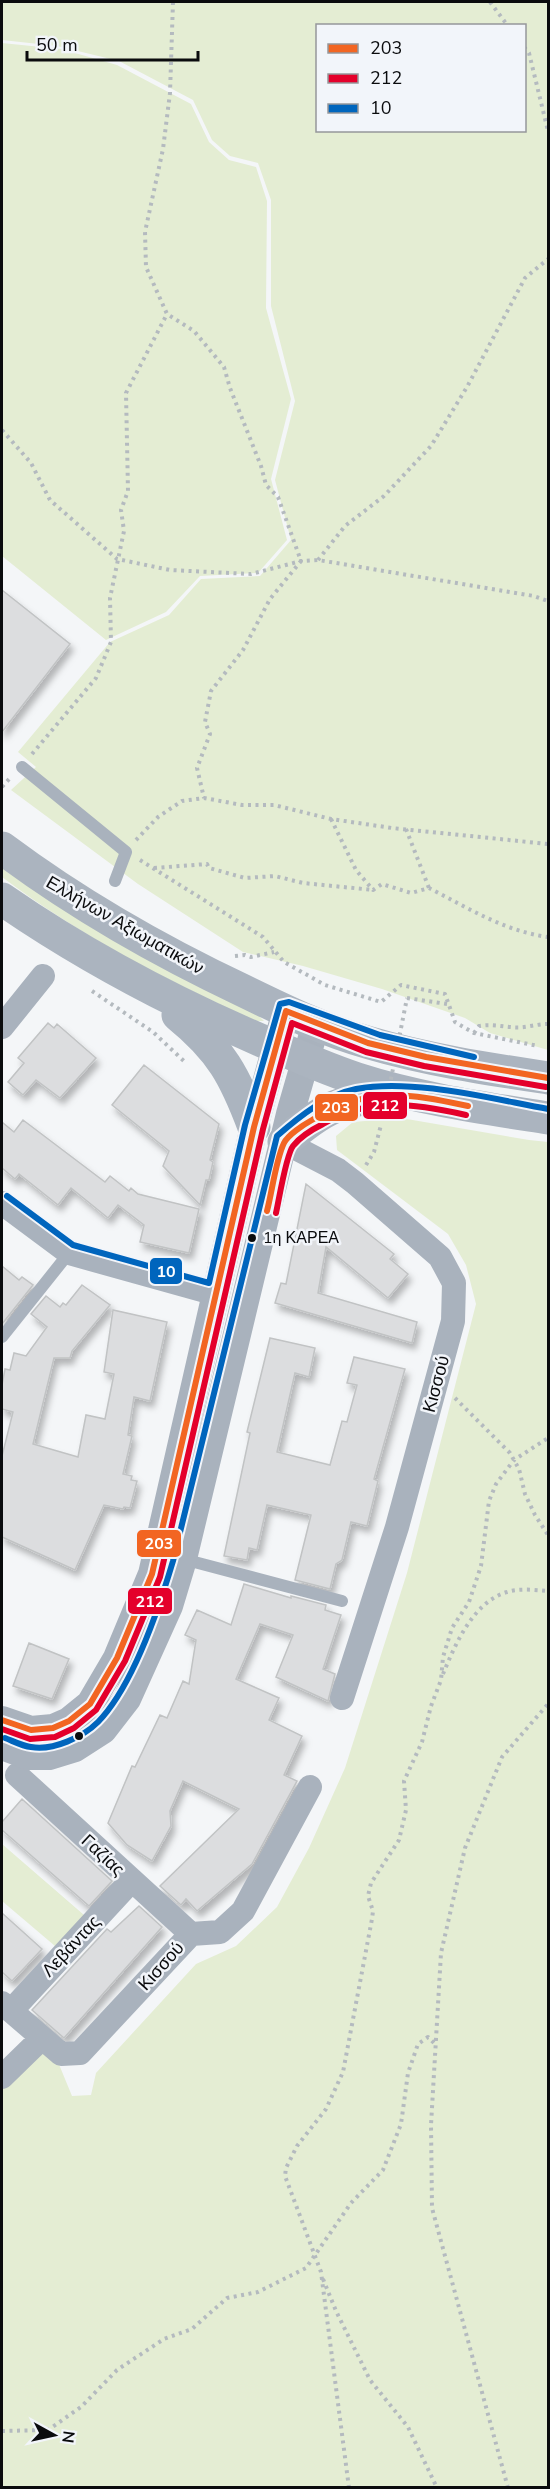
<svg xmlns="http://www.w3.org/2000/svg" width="550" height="2489" viewBox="0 0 550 2489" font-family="'Nunito Sans',sans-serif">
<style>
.green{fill:#e4edd3;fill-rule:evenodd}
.building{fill:#dcdddf;stroke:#c1c3c4;stroke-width:1.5;filter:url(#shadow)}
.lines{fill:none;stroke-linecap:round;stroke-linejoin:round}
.path{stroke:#b4babf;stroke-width:4;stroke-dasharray:3 4.5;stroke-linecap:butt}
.service{stroke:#a9b2bd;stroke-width:12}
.minor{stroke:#a9b2bd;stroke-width:24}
.tertiary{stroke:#a9b2bd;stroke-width:28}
.primary{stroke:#abb4bf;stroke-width:33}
.path-bridge{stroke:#b4babf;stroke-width:4;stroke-dasharray:3 4.5;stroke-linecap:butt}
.bus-1-casing{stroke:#f2f5fa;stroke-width:10}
.bus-2-casing{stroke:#f2f5fa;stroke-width:10}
.bus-3-casing{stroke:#f2f5fa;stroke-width:10}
.bus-1{stroke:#f26522;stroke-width:6}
.bus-2{stroke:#e4002b;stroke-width:6}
.bus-3{stroke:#0065bd;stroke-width:6}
.bus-dot{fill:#0a0b0d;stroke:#f2f5fa;stroke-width:2}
.labels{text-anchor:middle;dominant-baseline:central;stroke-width:5;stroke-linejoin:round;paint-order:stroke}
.bus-label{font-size:16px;fill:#0a0b0d;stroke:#f2f5fa;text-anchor:start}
.street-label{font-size:18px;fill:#0a0b0d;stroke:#f2f5fa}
.line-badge{stroke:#f2f5fa;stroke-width:2}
.badge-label{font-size:16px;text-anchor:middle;font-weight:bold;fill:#fff}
</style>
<defs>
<filter id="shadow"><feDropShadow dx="3.5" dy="6" stdDeviation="3" flood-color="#0004"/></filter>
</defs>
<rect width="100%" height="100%" fill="#f4f6f8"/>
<path class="green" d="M2,2H548V1050L490,1033L465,1018L382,989L303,966L243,952L138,884L11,790L36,767L18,752L110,642L169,615L201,579L260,576L291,540L275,480L295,401L271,306V200L258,163L230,156L212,140L193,100L119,61L57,46L2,40ZM318,26H524V130H318Z
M2,43L61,49L117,65L191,104L209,142L229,160L256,167L267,201L266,308L291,399L271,479L287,540L258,573L200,576L166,612L106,640L2,556Z
M2,860L255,1012L264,1021H256C165,980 82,937 2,877Z
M401,1118L529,1140L548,1142V2487H2V2085L42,2046L58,2062L72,2096L91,2095L96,2073L196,1964L236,1946L277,1907L309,1848L345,1768L407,1573L476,1304L466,1265L448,1234L337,1150L336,1136L353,1122Z
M2,1844L84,1915L55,1946L2,1901Z"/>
<path class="building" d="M2,590L70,644L2,732Z
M48,1023L54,1028L57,1024L96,1058L60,1098L36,1080L23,1095L8,1082L24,1063L18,1058Z
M144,1065L219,1124L210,1160L213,1162L209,1180H206L200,1205L163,1166L169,1151L112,1105Z
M23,1120L105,1182L110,1176L129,1191L131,1188L138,1194L199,1209L189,1253L140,1242L144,1225L118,1205L108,1218L71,1188L58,1205L19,1174L15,1179L2,1168V1122L14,1132Z
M306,1184L394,1254L390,1259L408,1274L388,1298L326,1247L318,1293L417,1322L412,1343L275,1303L281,1283L286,1284Z
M2,1266L19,1280L22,1277L33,1285L2,1324Z
M82,1285L110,1305L72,1351L70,1358H54L33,1444L78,1457L86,1415L105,1419L114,1374L104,1372L113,1310L167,1322L150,1401L134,1397L128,1435L132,1436L123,1474L132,1476L131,1480L137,1481L130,1508L124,1507L123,1509L104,1505L75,1570L2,1537V1456L13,1412L2,1409V1385L5,1369L10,1370L14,1353L26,1356L47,1327L31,1314L46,1296L60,1307L63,1303L66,1305Z
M270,1338L315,1348L309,1377L295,1373L277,1452L330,1465L342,1421L347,1422L357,1385L347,1383L354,1357L405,1369L374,1479L378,1481L367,1526L351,1522L342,1560L336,1564L330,1589L295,1580L311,1515L267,1505L257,1550L249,1548L247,1560L224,1556L250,1433L247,1432Z
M244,1584L291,1598V1596L326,1605L325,1610L341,1615L323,1669L335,1674L328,1701L276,1677L293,1635L260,1624L236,1679L279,1698L269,1720L302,1736L284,1775L297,1781L252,1864L197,1911L186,1899L181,1905L160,1886L239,1809L183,1781L170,1811L171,1826L152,1861L127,1845L108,1823L132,1766L135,1767L160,1715L167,1718L183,1681L189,1684L196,1640L185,1635L197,1610L231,1625Z
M29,1643L69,1659L52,1699L13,1686Z
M22,1799L112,1881L89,1906L2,1830V1822Z
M139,1906L162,1927L64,2038L32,2010L107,1929L111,1932Z
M2,1913L42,1949L12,1981L2,1972Z"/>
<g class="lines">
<path class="path" d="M173,2L170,93L163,149L145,232L146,267L167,314L194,331L224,367L230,388L261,466L266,485L278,497L301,561L270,599L243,650L211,691L205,722L210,734L197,768L204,798
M490,2L508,26
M524,47L529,53L548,131
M2,430L31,463L50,500L117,559L170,570L251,574L301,561L318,560L534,596L548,601
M318,560L345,526L384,496L431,446L467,387L525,278L548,259
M32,754L96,678L111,642L110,598L124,531L121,510L128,491L126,393L167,314
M2,787L11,777
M331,819L356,870L373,890L382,884L411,893L429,888C468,908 504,931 548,937
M406,829L429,888
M136,840L158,817L182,801L204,798L242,805H274L331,819L392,828L548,844
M140,860L263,937L284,962L325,985L381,1002L401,985L445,994L455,1022L474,1033L538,1046
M154,868L207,864L209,868L245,878L275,876L303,883L373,890
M235,956L245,955L251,957L274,952
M92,991L153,1032L186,1063
M407,998L447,1004
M474,1033L479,1026C495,1023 509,1029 524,1027C532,1026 540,1024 548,1024
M366,1165L374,1152L381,1125
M455,1398L510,1453L519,1469L525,1494L535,1515L548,1535
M443,1674C455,1645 473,1602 507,1592C519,1588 535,1590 548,1591
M323,2279L336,2311L370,2380L408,2427L437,2488
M2,2431L48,2430L81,2407L117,2370L164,2339L192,2329L227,2298L258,2292L306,2268L351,2203L383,2170L401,2124L408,2073L418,2044L428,2037L437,2046
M349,2488L321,2272L285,2176L286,2168L297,2146L326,2109L343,2072L372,1919L373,1911L368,1896L371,1883L399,1840L406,1810L404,1781L422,1742L431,1706L441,1680L443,1657L452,1628L469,1602L481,1566L489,1501L496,1484L514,1460L548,1438
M508,2488L432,2208L431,2125L441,1953L465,1848L502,1757L548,1704"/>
<path class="service" d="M22,767L126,852L115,881
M2,1337L69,1253
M183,1559L342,1601"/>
<path class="minor" d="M2,1027L43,976
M284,1142L338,1170L355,1183L440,1257L454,1283L453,1321L397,1527L342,1698
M2,1203L69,1253L216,1294
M17,1775L191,1934
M2,2003L61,2054L80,2053L191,1934L220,1932L243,1911L310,1787
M11,2011L131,1881
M2,2077L41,2039"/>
<path class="tertiary" d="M2,1720L31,1730L53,1728L69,1721L90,1704L117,1658L152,1574L254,1127L286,1011
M2,1746L29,1756H49L75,1748L103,1730L127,1699L169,1606L182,1563L290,1114L316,1024"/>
<path class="primary" d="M2,848C77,904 159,951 244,991C285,1011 326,1031 370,1043C428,1060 489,1069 548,1078
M2,899C83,955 170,1001 260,1040C292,1054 324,1068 357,1079C419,1099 484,1108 548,1118
M178,1015C221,1050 235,1076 254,1127
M284,1142C323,1108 342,1098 395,1096"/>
<path class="path-bridge" d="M385,1109L407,998"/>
<g class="bus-1-casing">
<path id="bus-1" d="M267,1211C272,1192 276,1159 284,1143C288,1135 303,1125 312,1120C367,1086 408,1093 468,1106
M2,1720L31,1730L53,1728L69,1721L90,1704L117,1658L152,1574L254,1127L286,1011L368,1043L426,1057L548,1078"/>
</g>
<g class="bus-2-casing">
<path id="bus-2" d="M276,1213C279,1200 286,1155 293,1146C300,1137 313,1129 323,1124C369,1096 416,1104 466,1115
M2,1729L30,1739L55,1737L74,1728L96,1710L125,1661L160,1577L263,1129L292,1023L366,1052L424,1066L546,1087"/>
</g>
<g class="bus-3-casing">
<path id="bus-3" d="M7,1196L73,1245L209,1283L245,1125L280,1004L289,1002L380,1035L474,1057
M5,1738C13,1741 22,1746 31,1747C53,1751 83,1737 98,1722C132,1687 159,1608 173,1561L277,1136C300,1116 326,1095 356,1089C412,1078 492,1099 548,1109"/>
</g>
<use href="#bus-1" class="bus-1"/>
<use href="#bus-2" class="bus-2"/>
<use href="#bus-3" class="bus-3"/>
</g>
<g class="bus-dot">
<circle cx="252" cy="1238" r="5"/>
<circle cx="79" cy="1736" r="5"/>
</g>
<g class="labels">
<g class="bus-label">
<text x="263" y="1238">1η ΚΑΡΕΑ</text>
</g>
<g class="street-label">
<text transform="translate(125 925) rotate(30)">Ελλήνων Αξιωματικών</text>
<text transform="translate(436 1384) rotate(-75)">Κισσού</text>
<text transform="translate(103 1855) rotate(43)">Γαζίας</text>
<text transform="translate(71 1946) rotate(-47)">Λεβάντας</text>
<text transform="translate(161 1966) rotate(-48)">Κισσού</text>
</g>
</g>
<g class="line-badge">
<rect x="362" y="1091" width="46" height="29" rx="6" fill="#e4002b"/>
<rect x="314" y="1093" width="45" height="29" rx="6" fill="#f26522"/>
<rect x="149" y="1257" width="34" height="28" rx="6" fill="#0065bd"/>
<rect x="136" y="1529" width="46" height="29" rx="6" fill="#f26522"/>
<rect x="127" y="1587" width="46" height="28" rx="6" fill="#e4002b"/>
</g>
<g class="badge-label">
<text x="385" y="1111">212</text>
<text x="336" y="1113">203</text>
<text x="166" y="1277">10</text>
<text x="159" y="1549">203</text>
<text x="150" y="1607">212</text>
</g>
<rect width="550" height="2489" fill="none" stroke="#0a0b0d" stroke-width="6"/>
<rect x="316" y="24" width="210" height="108" fill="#f2f5fa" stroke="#95979b" stroke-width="1.5"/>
<rect x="328" y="44" width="30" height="9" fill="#f26522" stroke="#95979b" stroke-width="1.5"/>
<text x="370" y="54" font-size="18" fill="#0a0b0d">203</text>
<rect x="328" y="74" width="30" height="9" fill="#e4002b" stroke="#95979b" stroke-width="1.5"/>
<text x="370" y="84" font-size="18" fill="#0a0b0d">212</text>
<rect x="328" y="104" width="30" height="9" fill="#0065bd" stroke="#95979b" stroke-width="1.5"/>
<text x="370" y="114" font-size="18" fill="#0a0b0d">10</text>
<g transform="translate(54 2435) rotate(98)" stroke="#f2f5fa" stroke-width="4.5" paint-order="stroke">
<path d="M0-4.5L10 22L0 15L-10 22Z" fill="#0a0b0d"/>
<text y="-9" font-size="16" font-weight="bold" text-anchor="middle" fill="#0a0b0d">N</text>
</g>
<path d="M27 51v9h171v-9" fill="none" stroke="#0a0b0d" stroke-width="3"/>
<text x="36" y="51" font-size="18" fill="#0a0b0d" stroke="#f2f5fa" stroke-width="4.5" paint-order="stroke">50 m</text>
</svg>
